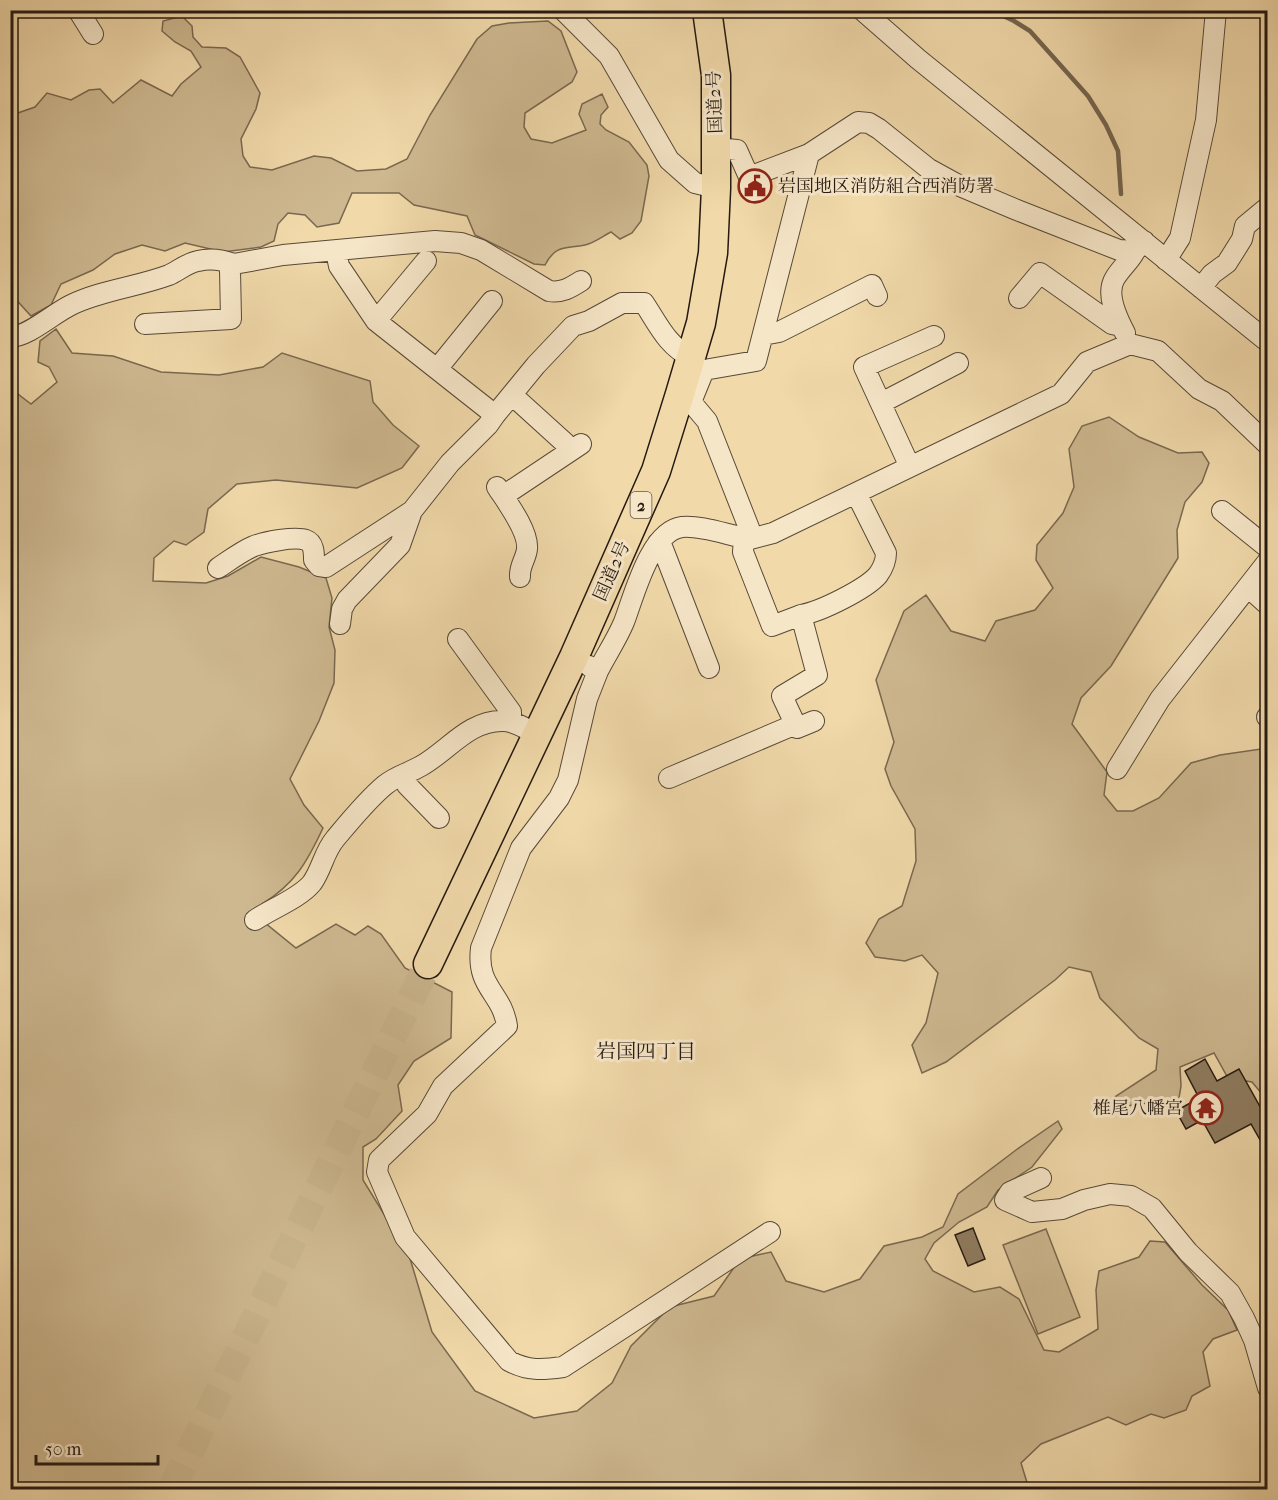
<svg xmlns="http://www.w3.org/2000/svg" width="1278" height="1500" viewBox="0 0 1278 1500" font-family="'IM FELL French Canon','Noto Serif JP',serif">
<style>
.green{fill:#ceb890;stroke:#796850;stroke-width:1.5}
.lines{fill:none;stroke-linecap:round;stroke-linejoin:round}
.stream{stroke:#75654e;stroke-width:4.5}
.building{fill:#8f7d61;stroke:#241911;stroke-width:1.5}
.highway-tunnel{stroke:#c8b38b;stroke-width:28;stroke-dasharray:28 14;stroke-linecap:butt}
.minor-casing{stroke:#574937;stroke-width:22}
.highway-casing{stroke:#241911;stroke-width:31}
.minor{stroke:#f6e6c8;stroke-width:20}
.highway{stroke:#f1d9aa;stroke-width:28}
.labels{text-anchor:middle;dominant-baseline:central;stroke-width:6;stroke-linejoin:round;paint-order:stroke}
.shield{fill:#f6e6c8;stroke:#635648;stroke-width:1.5}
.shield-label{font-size:16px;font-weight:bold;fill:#241911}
.street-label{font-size:18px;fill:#241911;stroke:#f6e6c8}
.poi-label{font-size:18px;fill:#241911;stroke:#f6e6c8;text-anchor:start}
.neighbourhood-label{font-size:20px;fill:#241911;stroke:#f6e6c8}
</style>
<rect width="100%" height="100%" fill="#f1d9aa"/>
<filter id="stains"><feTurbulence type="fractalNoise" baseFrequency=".00333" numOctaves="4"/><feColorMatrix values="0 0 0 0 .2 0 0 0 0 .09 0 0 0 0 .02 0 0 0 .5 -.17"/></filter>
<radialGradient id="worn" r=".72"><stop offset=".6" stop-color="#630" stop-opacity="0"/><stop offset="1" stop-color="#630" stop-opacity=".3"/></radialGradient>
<path class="green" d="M182,16L192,26L193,37L202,47L226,48L240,57L260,93L256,109L241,139L243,156L250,167L272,170L314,156L331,158L357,171L386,169L407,159L430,115L477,39L492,26L509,23L548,21L561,31L577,72L572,82L525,113L524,127L531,139L552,143L586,130L579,114L582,104L602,94L608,107L601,115L600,124L606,130L629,142L647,165L649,176L641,221L632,233L620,239L611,232C603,236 594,243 585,245C565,249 556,244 545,265L534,264L475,235L467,216L414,205L399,193H352L339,223L317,227L305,215L288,213L278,224L274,241L261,247L223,252L185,243L165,251L142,245L115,254L93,270L61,284L51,305L31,316L11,294V119L15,114L35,107L47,93L71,100L89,90L100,89L113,103L141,80L172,96L181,84L201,67L191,51L175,42L162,31L163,21Z
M56,329L72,353L113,356L161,372L219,375L263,367L282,353L370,381L373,402L393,425L419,446L402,468L357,488L276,480L237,484L208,509L204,532L186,545L174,541L154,558L153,581L206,583L228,576L261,557L299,567L326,578L332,598L329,627L335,650L334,683L319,721L290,779L304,805L323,828C307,862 295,884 262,904L264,922L296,948L336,924L355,935L368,926L381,934L405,968L452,992L451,1038L414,1061L398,1085L402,1111L376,1139L363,1147V1180L409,1255L432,1332L475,1391L534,1418L577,1411L612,1383L631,1346L670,1307L714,1296L740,1259L771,1252L786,1281L824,1292L860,1279L884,1246L922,1237L943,1227L958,1194L1016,1150L1058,1121L1062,1129L1032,1167L998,1190L987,1207L959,1222L934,1243L925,1259L933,1271L974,1292L1000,1287L1019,1299L1044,1350L1059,1352L1098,1329L1096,1290L1099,1271L1139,1257L1150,1241L1165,1242L1202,1285L1228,1310L1237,1330L1213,1339L1203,1352L1210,1386L1192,1396L1186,1410L1164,1418L1151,1414L1126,1425L1108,1417L1041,1444L1021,1463L1029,1489H11L10,388L31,404L57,382L49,367L38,362L40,341Z
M1109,417L1139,437L1178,453L1202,452L1209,463L1202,482L1185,502L1177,530L1178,558L1111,666L1081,698L1072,724L1107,772L1104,795L1117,811H1133L1159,798L1191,763L1220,755L1261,749L1267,755V1100L1252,1082L1228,1078L1214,1053L1180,1067L1181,1086L1179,1098L1101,1110L1107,1102L1156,1070L1158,1049L1139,1038L1100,998L1091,972L1069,967L1055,980L946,1062L922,1073L912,1045L926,1023L938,973L922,955L905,961L875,957L866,943L879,919L902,906L916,861L915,829L891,786L885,769L894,742L876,680L904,611L926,595L951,631L985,641L996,621L1035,610L1053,588L1036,560L1037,545L1063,513L1074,487L1069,449L1082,426Z
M1046,1229L1080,1317L1038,1334L1003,1245Z"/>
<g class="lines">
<path class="stream" d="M991,10L1014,21L1030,31L1088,96L1106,125L1118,151L1121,194"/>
</g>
<path class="building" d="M1205,1059L1217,1081L1239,1069L1268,1121V1154L1251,1124L1215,1143L1202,1120L1186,1129L1176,1111L1199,1098L1185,1071Z
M973,1228L985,1259L968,1266L955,1235Z"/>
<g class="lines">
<path class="highway-tunnel" d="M171,1490L428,964"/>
<g class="minor-casing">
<path id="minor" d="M78,10L93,34
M563,10L609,56L669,160L695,183L716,188
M862,10L918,59L1268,342
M716,148L737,150L749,177L809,154L858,122L869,123L879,129L929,169L960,186L1017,210L1119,250L1135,251L1144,241
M336,251L339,266L376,321L495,415L536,365L573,326L589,321L622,303H644C658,324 668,347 691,357
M1166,260L1180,238L1206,120L1216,10
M1201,288L1212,274L1227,263L1242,239L1245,226L1268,207
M1019,298L1040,273L1112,324L1121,326
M376,321L426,261
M145,324L231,319L230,270L234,264L283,255L435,241L461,243L481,250L549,291C562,293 570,288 581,281
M1125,333C1117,318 1105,294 1115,278C1121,268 1130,261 1135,251
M763,335L779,332L872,285L877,296
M10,337C28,337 54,313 71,305C102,290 137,287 169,275C178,271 187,263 198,261C210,258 223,260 234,264
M437,369L492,301
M680,394L691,402L707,421L749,528L750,539L773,533L1061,394L1087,362L1130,344L1158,351L1199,389L1222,401L1268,445
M512,395L565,443L569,452
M691,402L704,370L756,361L809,154
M881,403L958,363
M910,467L864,367L934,336
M497,487C506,501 529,531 527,549C526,559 519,566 520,577
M503,496L581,444
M1222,511L1268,548
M744,538L743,552L772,626L801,615L817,675L782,696L797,728L814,721
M658,543L663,549L709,668
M218,568C230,560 242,551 254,546C265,542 295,536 306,540C314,543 314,553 314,560L319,566L326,567L412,511
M1248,587L1268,605
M801,615C820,612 866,589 878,575C883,568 886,560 886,553L856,493
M340,624L342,609L347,600L400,545L412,511L450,463L488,425L495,415
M458,639L511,712V722
M589,666L598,671C606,655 617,639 624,622C634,596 650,531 682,527C702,525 730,536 750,539
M598,671L587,699L568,780L559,798L521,848L481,948C476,988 502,992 507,1026L443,1086L427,1114L379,1160L377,1172L405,1237L509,1361C528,1371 542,1370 563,1367L770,1232
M1267,717L1268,716
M1117,769L1160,699L1268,561
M403,775L407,785L439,818
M669,778L796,724
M255,920C271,909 300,898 312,883C322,869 324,852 335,839C350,821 367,800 385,785C396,776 409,773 421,766C448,751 469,720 503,721C515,721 527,729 537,735
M1041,1178L1010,1192L1005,1200L1032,1212L1062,1209L1084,1200L1110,1194L1131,1196L1152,1208L1188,1252L1230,1293L1244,1318L1254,1340L1268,1388"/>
</g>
<g class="highway-casing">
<path id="highway" d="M428,964L574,657L656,471L680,394L701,323L713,253L716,188V75L707,10"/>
</g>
<use href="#minor" class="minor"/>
<use href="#highway" class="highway"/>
</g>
<defs>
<g id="civic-ring" transform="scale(1.725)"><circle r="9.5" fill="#f6e6c8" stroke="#8f2418" stroke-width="1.5"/><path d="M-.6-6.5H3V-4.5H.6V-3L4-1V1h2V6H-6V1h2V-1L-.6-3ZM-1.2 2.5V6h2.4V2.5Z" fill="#8f2418"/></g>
<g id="temple-ring" transform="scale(1.725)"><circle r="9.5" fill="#f6e6c8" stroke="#8f2418" stroke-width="1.5"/><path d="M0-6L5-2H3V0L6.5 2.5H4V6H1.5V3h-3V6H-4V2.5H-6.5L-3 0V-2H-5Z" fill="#8f2418"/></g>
</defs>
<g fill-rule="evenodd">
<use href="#civic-ring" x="755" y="186"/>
<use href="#temple-ring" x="1206" y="1108"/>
</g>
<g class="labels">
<rect class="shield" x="630.5" y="492" width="21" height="26" rx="4.5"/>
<g class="shield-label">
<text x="641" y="505">2</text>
</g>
<g class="street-label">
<text transform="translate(715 102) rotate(-92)">国道2号</text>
<text transform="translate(612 571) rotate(-66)">国道2号</text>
</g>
<g class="poi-label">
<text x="778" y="186">岩国地区消防組合西消防署</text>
<text x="1183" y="1108" text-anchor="end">椎尾八幡宮</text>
</g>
<g class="neighbourhood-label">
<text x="646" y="1051">岩国四丁目</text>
</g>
</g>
<rect width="1278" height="1500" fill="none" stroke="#f1d9aa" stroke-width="36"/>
<rect x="12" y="12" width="1254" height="1476" fill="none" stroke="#241911" stroke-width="3"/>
<rect x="18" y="18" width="1242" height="1464" fill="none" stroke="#241911" stroke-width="1.5"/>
<path d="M36 1455v9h122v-9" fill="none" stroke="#241911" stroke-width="3"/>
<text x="45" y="1455" font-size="18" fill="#241911" stroke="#f6e6c8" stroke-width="4.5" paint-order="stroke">50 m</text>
<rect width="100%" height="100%" filter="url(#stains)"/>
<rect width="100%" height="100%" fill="url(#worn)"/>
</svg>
